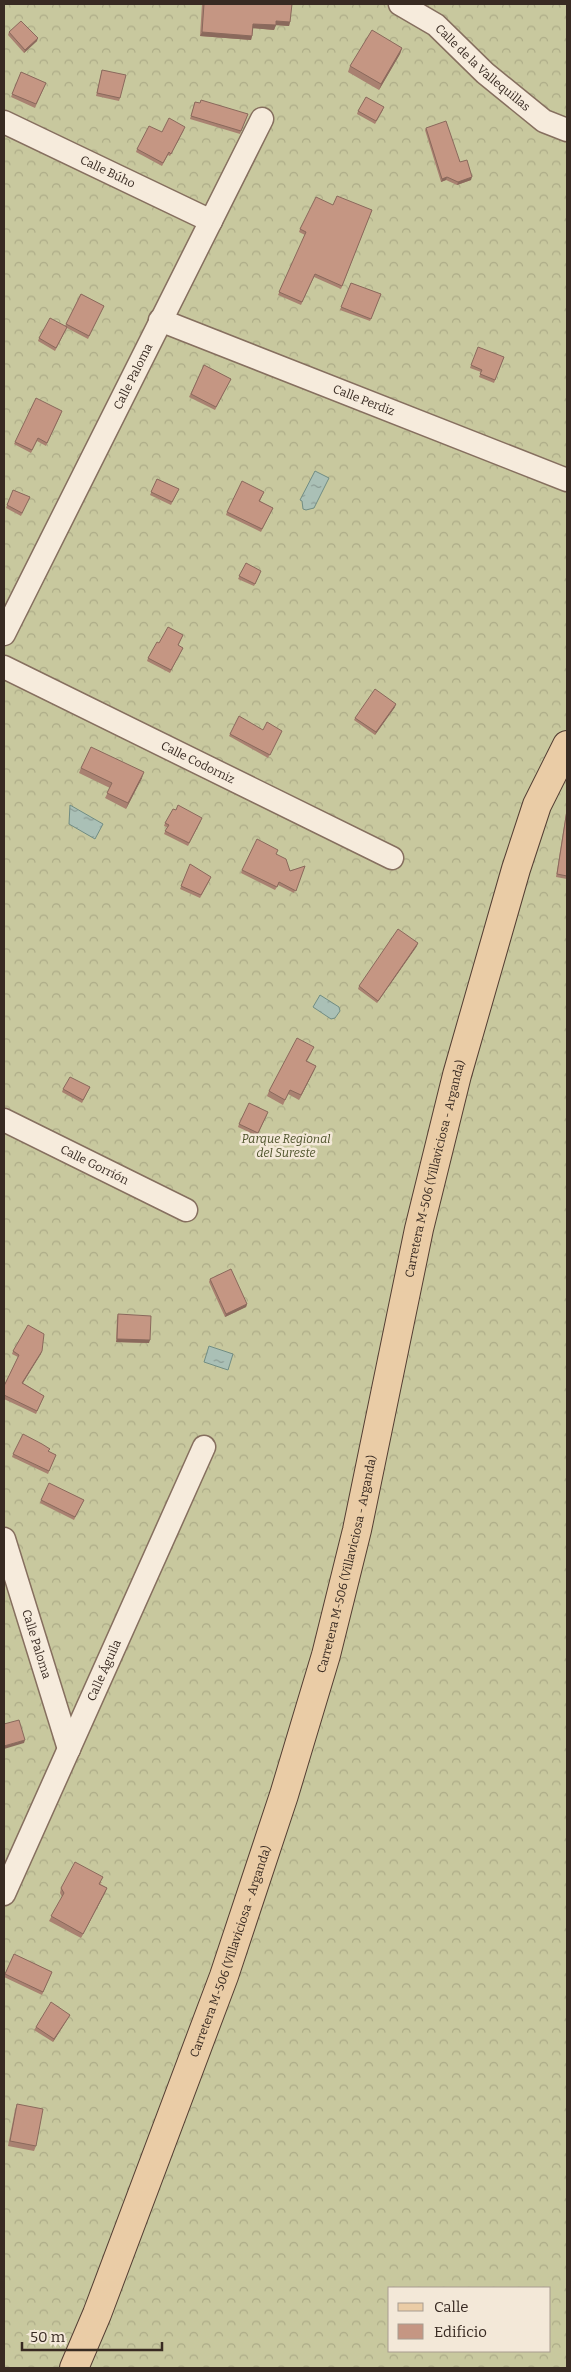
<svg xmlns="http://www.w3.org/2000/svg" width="571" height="2372" viewBox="0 0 571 2372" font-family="Bitter,serif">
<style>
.forest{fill:url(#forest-crowns);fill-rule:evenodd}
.water{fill:url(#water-ripples);stroke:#718d83}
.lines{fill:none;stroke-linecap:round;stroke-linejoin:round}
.street-casing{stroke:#866f5f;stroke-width:25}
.primary-casing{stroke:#543e33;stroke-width:30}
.street{stroke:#f6ebdc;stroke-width:22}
.primary{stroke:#eacca6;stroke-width:28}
.wall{fill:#a98171}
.shaded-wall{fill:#8a695c}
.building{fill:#c59683;stroke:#8a695c}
.labels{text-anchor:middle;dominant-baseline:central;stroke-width:5;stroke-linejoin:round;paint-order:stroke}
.street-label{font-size:12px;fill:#382a22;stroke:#f3e8d8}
.park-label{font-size:12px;font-style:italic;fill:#4d522a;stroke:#f3e8d8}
</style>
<defs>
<pattern id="forest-crowns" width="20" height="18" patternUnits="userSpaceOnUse" patternTransform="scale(1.25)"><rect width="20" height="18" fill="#c8c89e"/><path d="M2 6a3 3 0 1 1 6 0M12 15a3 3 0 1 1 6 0" fill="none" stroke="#adac88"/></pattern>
<pattern id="water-ripples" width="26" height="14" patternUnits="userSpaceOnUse" patternTransform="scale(1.25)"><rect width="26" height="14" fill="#aac0b6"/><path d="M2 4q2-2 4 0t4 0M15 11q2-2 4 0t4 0" fill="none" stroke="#8b9c94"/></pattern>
</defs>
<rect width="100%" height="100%" fill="#ebddc9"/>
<path class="forest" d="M4,4H567V2368H4ZM390,2288H550V2351H390Z"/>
<path class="water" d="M315,471L329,478L314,508L306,510L303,509L302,501L300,500Z
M70,805L103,824L95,839L69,824Z
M320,995L339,1007L340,1011L335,1018L331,1019L313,1007Z
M209,1346L233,1354L228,1370L204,1362Z"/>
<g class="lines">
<g class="street-casing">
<g id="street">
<path id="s1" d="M400,4L436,25L485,73L544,121L567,130"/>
<path id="s2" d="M4,122L211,221"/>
<path id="s3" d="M160,320L567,480"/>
<path id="s4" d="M4,634L262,119"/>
<path id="s5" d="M4,667L392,858"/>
<path id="s6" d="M4,1120L186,1210"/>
<path id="s7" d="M4,1539L69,1749"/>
<path id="s8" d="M4,1894L204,1447"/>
</g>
</g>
<g class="primary-casing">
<g id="primary">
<path id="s9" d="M74,2368L97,2314L224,1976L284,1795L326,1655L357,1530L419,1229L457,1075L516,869L537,805L567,745"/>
</g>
</g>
<use href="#street" class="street"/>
<use href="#primary" class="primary"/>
</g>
<path class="wall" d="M202,4H292L290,22L289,26L276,25L274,30L253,28L252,36L251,40L200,36Z
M9,32L37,41L24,53L8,35Z
M402,48L400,54L379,90L348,72L350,66Z
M102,70L120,98L119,101L96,96Z
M21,72L46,83L35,108L11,97Z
M195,102L248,114L240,134L190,119Z
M383,110L375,124L357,114L358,111Z
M426,128L460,162L471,180L457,185L446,180L441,182L425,130Z
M184,130L170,156L168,155L162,166L136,152L137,149L162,132Z
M333,205L372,210L341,289L314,277L301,305L278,295L305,235L299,232L300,229Z
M351,283L381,294L370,321L340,310Z
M81,294L104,306L88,339L67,328L55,351L38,341L39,338L65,326Z
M504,357L494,383L479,377L481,372L470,368L471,365Z
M204,365L231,379L215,410L189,397Z
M61,414L46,446L37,441L31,453L14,444L15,442Z
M157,479L179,489L171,505L150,495Z
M13,490L30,497L21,516L6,508Z
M264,492L260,501L273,508L261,532L226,515L227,512Z
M246,563L260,574L254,586L238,579Z
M183,635L178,646L183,648L170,673L147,661L148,658L159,643Z
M395,707L375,735L354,720L355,718Z
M263,730L281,733L268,758L229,736L230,734Z
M81,768L142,778L126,809L105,798L110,788L79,773Z
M567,807V879L556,877Z
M201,821L188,846L164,834L167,827L164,826L165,823Z
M276,854L290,871L305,866L294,893L278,885L275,890L241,873L242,870Z
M190,864L210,880L200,898L180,889Z
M417,946L377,1003L358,989L359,986Z
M312,1052L307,1061L316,1066L299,1100L288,1094L283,1105L267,1096L269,1091Z
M90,1087L82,1103L62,1092L63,1089Z
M267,1115L257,1136L238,1127L239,1124Z
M210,1279L247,1304L246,1307L225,1317L209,1282Z
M118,1314L149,1343L116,1342L117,1317Z
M13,1351H42L23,1383L44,1396L36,1414L4,1399V1386L18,1357L12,1354Z
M48,1451L56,1455L48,1474L12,1457L13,1454Z
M41,1500H84L74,1520L40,1503Z
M102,1882L100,1884L107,1888L105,1893L81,1938L49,1921L62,1897L60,1893L61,1888Z
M14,1954L52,1972L42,1995L4,1977Z
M70,2015L53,2042L34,2030L36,2027Z
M17,2104L36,2146L34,2151L8,2146L15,2110Z"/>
<path class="shaded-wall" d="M276,21L290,22L289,26L275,25Z
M253,24L276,25L274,30L251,28Z
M202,32L252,36L251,40L200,36Z
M38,38L37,41L24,53L25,50Z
M402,48L400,54L379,90L381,84Z
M447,177L446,180L441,182L442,179Z
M472,177L471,180L457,185L458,182Z
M396,704L395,707L375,735L376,732Z
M144,772L142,778L126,809L128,803Z
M418,943L417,946L377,1003L378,1001Z
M316,1066L314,1071L299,1100L301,1095Z
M247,1304L246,1307L225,1317L226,1314Z
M117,1339L150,1340L149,1343L116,1342Z
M42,1351L41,1354L21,1386L22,1383Z
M25,1740L24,1743L4,1749V1746Z
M107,1888L105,1893L81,1938L83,1934Z
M70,2015L69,2017L53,2042L54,2039Z"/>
<path class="building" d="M204,4H292L290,22L276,21V25L253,24L252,36L202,32Z
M21,21L38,38L25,50L9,32Z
M372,30L402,48L381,84L350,66Z
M102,70L126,75L120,98L97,93Z
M21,72L46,83L36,104L12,94Z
M366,97L384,107L376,121L358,111Z
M201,100L248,114L241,131L191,116L195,102L200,103Z
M169,118L185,127L171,154L169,152L163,163L137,149L149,126L162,132Z
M446,121L460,162L467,160L472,177L458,182L447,177L442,179L426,128Z
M337,196L372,210L342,286L315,274L302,302L279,292L306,232L300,229L316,197L333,205Z
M351,283L381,294L371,319L341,307Z
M81,294L104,306L89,336L66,324Z
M50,318L67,327L56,348L39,338Z
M478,347L504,357L495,380L480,374L482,370L471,365Z
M204,365L231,379L216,407L191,394Z
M36,398L62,411L47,443L38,438L32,450L15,442Z
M157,479L179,489L172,502L151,492Z
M242,481L264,492L259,501L273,508L262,529L227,512Z
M13,490L30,497L22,513L7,505Z
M246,563L261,571L255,584L239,576Z
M168,627L183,635L178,645L183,648L171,670L148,658L157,642L159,643Z
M375,689L396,704L376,732L355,718Z
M239,716L263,730L267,722L282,731L270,755L230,734Z
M91,747L144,772L128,803L107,793L112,783L81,768Z
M178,805L202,818L189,843L165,831L169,825L165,823L173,809L176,810Z
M567,810V876L557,874Z
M257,839L278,850L276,854L286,859L290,871L305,866L296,891L279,882L277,887L242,870Z
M190,864L211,877L201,895L181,886Z
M398,929L418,943L378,1001L359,986Z
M297,1038L314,1047L306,1061L316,1066L301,1095L290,1090L285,1100L269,1091Z
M70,1077L90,1087L83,1100L63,1089Z
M249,1103L268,1112L258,1133L239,1124Z
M231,1269L247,1304L226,1314L210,1279Z
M118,1314L151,1316L150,1340L117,1339Z
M28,1325L44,1334L42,1351L22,1383L44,1396L37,1411L4,1395V1386L19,1355L13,1351Z
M23,1434L42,1444L50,1449L48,1451L56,1455L49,1471L13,1454Z
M49,1483L84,1500L75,1517L41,1500Z
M19,1720L25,1740L4,1746V1724Z
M75,1862L103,1877L99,1884L107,1888L83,1934L51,1916L64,1893L61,1888Z
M14,1954L52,1972L43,1992L5,1974Z
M51,2002L70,2015L54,2039L36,2027Z
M17,2104L43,2109L36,2146L10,2141Z"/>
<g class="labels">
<g class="street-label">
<text stroke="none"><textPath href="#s1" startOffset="105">Calle de la Vallequillas</textPath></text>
<text stroke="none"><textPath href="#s2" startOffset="115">Calle Búho</textPath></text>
<text stroke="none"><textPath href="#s4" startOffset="288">Calle Paloma</textPath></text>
<text stroke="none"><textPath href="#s3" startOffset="219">Calle Perdiz</textPath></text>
<text stroke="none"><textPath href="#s5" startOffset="216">Calle Codorniz</textPath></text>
<text stroke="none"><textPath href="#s6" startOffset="101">Calle Gorrión</textPath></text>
<text stroke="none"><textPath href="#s9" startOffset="1255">Carretera M-506 (Villaviciosa - Arganda)</textPath></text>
<text stroke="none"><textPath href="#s9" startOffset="850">Carretera M-506 (Villaviciosa - Arganda)</textPath></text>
<text stroke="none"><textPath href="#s7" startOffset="110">Calle Paloma</textPath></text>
<text stroke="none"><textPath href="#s8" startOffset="245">Calle Águila</textPath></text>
<text stroke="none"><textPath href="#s9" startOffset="445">Carretera M-506 (Villaviciosa - Arganda)</textPath></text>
</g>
<g class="park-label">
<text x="286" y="1139">Parque Regional<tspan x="286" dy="14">del Sureste</tspan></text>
</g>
</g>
<rect width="571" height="2372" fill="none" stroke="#382a22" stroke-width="10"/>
<rect x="388" y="2287" width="162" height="65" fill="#f3e8d8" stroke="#a89c8f"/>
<rect x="398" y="2303" width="25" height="8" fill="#eacca6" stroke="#a89c8f"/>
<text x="434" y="2312" font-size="15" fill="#382a22">Calle</text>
<rect x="398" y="2324" width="25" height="15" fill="#c59683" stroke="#a89c8f"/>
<text x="434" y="2337" font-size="15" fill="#382a22">Edificio</text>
<path d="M22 2342v8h140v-8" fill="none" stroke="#382a22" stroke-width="2.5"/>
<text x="30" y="2342" font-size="15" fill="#382a22" stroke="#f3e8d8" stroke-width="4" paint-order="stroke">50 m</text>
</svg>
